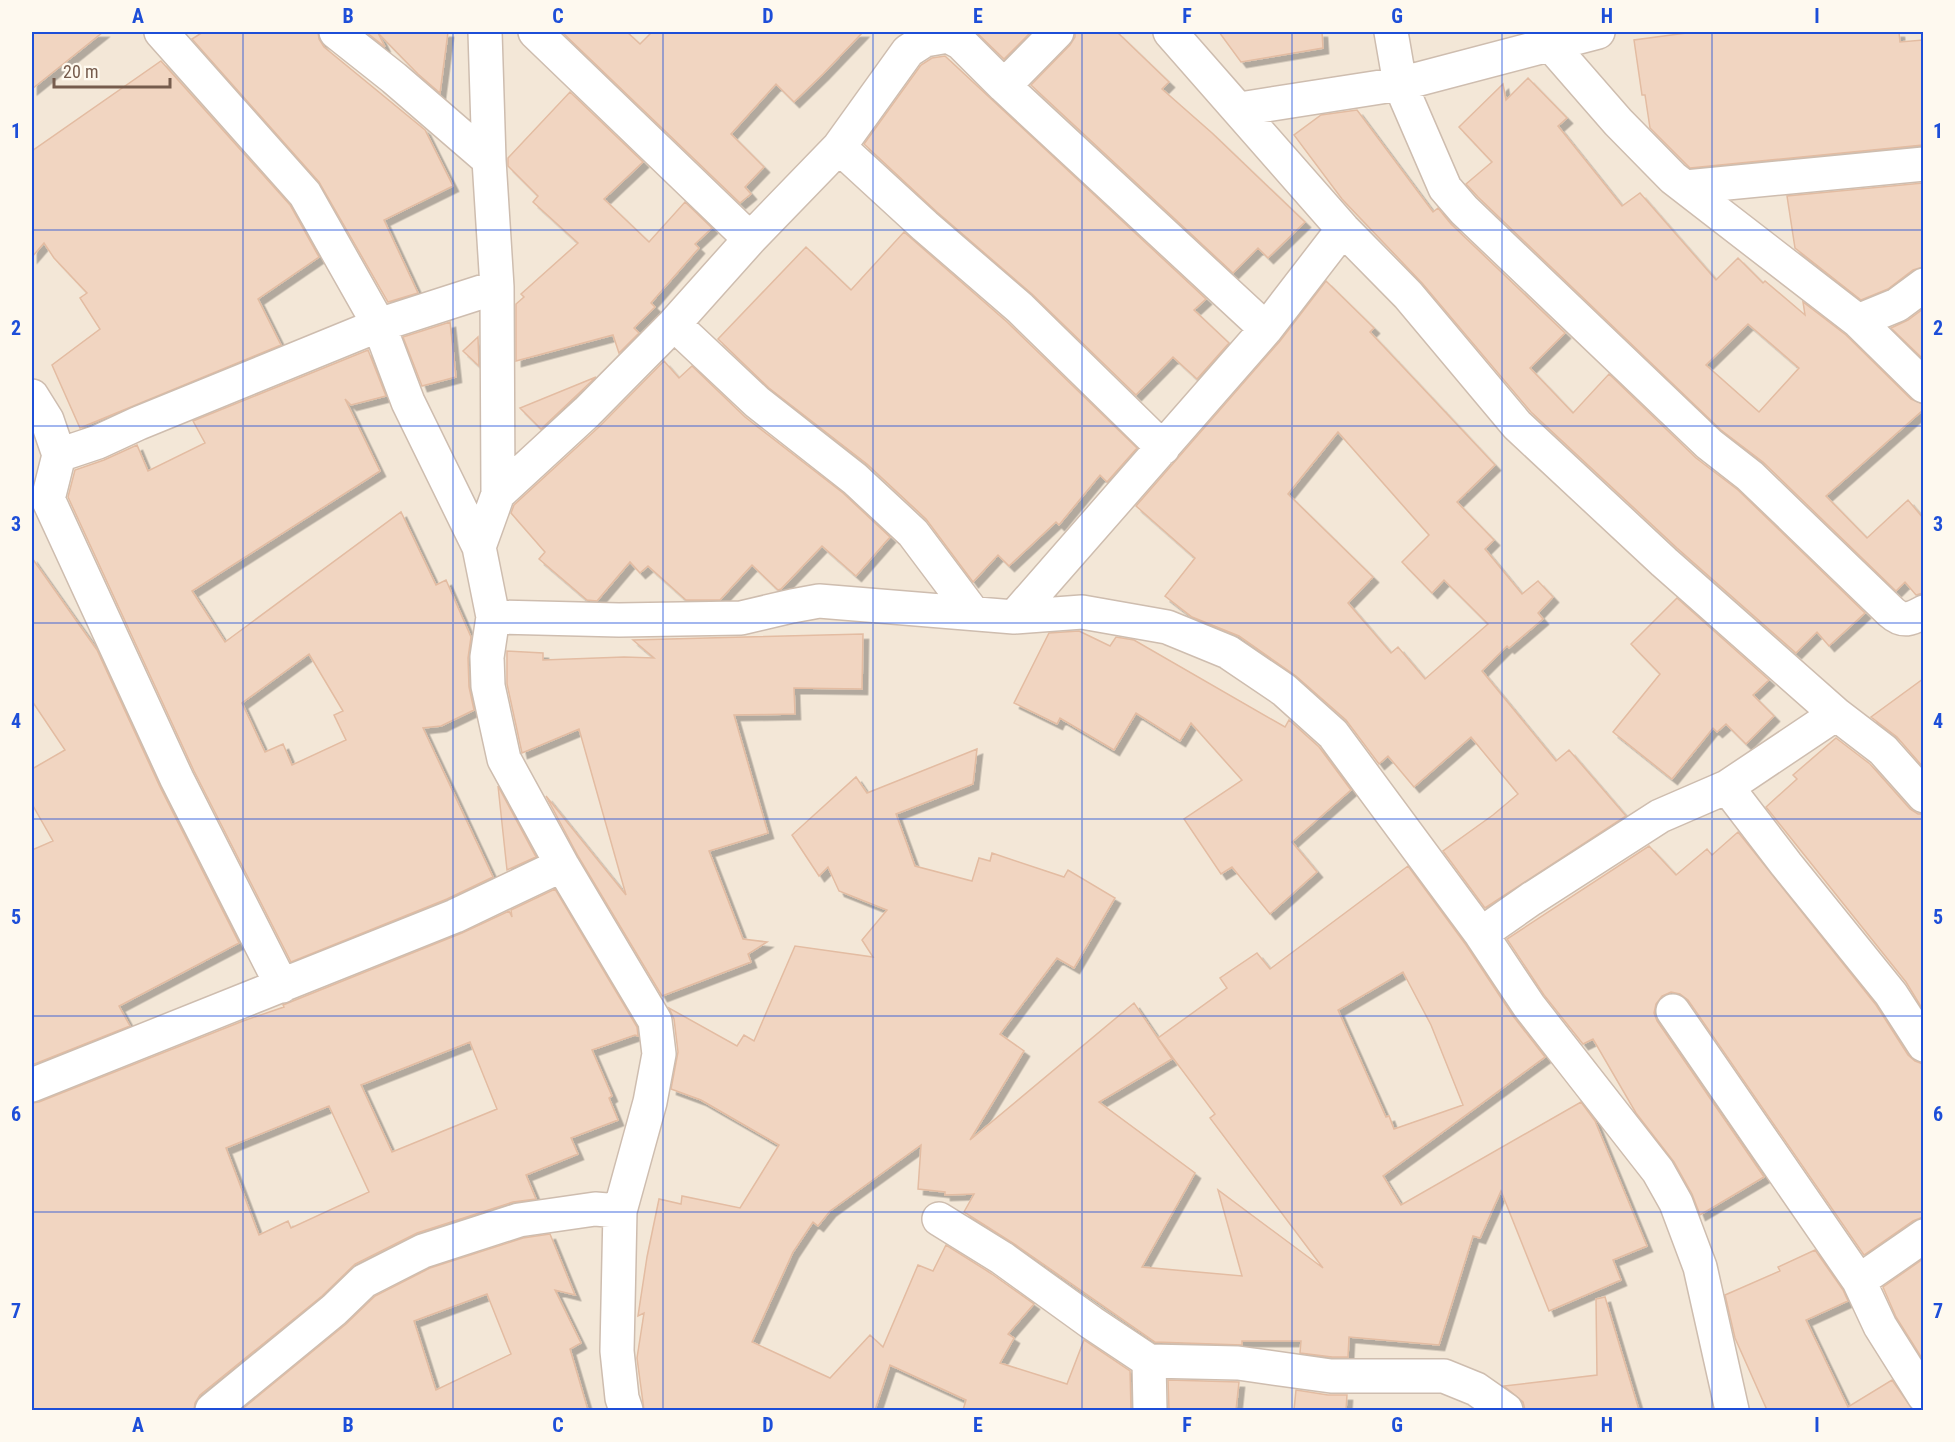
<svg xmlns="http://www.w3.org/2000/svg" width="1955" height="1442" viewBox="0 0 1955 1442" font-family="'Roboto Condensed',sans-serif">
<style>
.residential{fill:#f3e7d7}
.building{fill:#f1d5c1;stroke:#e3bca2;stroke-width:1.5;fill-rule:evenodd;filter:url(#shadow)}
.lines{fill:none;stroke-linecap:round;stroke-linejoin:round}
.minor-casing{stroke:#cebdaf;stroke-width:36}
.minor{stroke:#fff;stroke-width:33}
.grid{fill:none;stroke:#1d4ed8;stroke-width:1.5;stroke-opacity:0.55}
.neatline{fill:none;stroke:#1d4ed8;stroke-width:2}
.grid-label{font-size:20px;text-anchor:middle;font-weight:bold;fill:#1d4ed8}
</style>
<defs>
<filter id="shadow"><feDropShadow dx="5.5" dy="5.5" stdDeviation="0" flood-color="#0004"/></filter>
</defs>
<rect width="100%" height="100%" fill="#fcf5e9"/>
<path class="residential" d="M32,32H1923V1410H32Z"/>
<path class="building" d="M32,32H103L32,89Z
M203,32H318L319,39L324,47L425,130L453,186L384,220L418,293L388,302L319,182L192,39Z
M366,32H448L440,93L418,74L378,33L385,47Z
M562,32H627L640,44L652,32H863L823,74L794,102L776,84L731,134L764,167L745,187L751,194L740,203Z
M976,32H1031L1004,59Z
M1075,32H1117L1169,82L1162,89L1212,133L1305,222L1268,258L1258,248L1233,273L1031,85L1070,45L1075,37Z
M1219,32H1322L1323,48L1241,62Z
M1694,32H1899L1900,42L1923,40V145L1690,168L1650,128L1645,95H1642L1634,40Z
M945,56L1206,299L1194,310L1229,343L1197,379L1173,357L1136,395L1032,294L937,212L864,144L921,65L932,58Z
M161,61L290,205L319,257L258,299L281,345L80,428L52,365L100,329L80,298L87,293L54,258L44,243L32,257V151Z
M1528,78L1567,118L1558,126L1622,206L1640,193L1716,280L1738,258L1763,283L1765,281L1805,315L1803,302L1846,335L1911,399L1923,404V410L1826,496L1867,538L1908,500L1923,518V593L1916,595L1905,582L1896,591L1763,462L1721,430L1478,197L1466,184L1492,162L1459,127L1503,84L1506,100ZM1748,324L1799,368L1759,412L1706,365Z
M570,92L643,162L604,199L649,242L685,202L712,228L695,244L699,248L651,303L655,307L634,328L639,333L619,353L613,335L516,361V304L524,297L521,294L578,243L533,202L538,196L508,166V158Z
M1357,110L1433,212L1438,208L1451,224L1565,333L1530,368L1573,413L1609,374L1696,458L1738,490L1865,613L1829,646L1817,632L1796,653L1677,548L1531,412L1422,283L1342,199L1294,135L1321,115Z
M1923,183V267L1913,270L1888,289L1861,300L1795,248L1787,196Z
M904,232L1007,322L1137,448L1107,482L1100,475L1059,525L1056,522L1009,566L998,555L973,582L926,519L867,464L769,388L718,339L806,247L851,290Z
M1326,281L1374,328L1370,332L1495,465L1457,502L1494,540L1485,549L1522,594L1538,581L1553,597L1538,613L1543,619L1509,648L1507,646L1482,671L1556,761L1569,750L1626,816L1485,908L1443,851L1493,815L1518,794L1471,737L1414,787L1388,756L1379,764L1346,720L1296,676L1239,636L1192,617L1165,596L1195,558L1136,506L1280,341ZM1338,432L1429,535L1402,562L1432,593L1444,580L1488,624L1425,679L1398,647L1391,653L1348,603L1373,577L1288,494Z
M1923,309V359L1891,328L1908,320Z
M450,322L456,377L422,386L403,337Z
M478,337L479,366L463,351Z
M368,350L386,396L351,405L345,399L380,471L192,591L225,642L401,512L436,585L446,580L471,637L468,658L469,687L474,710L441,726L423,728L493,877L447,899L291,962L194,771L68,497L75,470L104,460L137,445L148,471L205,443L193,421ZM309,654L343,711L334,715L346,740L292,765L283,744L265,752L242,703Z
M664,361L679,378L692,366L745,417L843,493L890,537L856,576L822,546L781,589L778,590L752,565L720,600H686L648,566L640,573L630,562L597,601L587,600L539,559L545,552L511,513L514,505L600,426Z
M596,377L541,429L520,408Z
M32,558L97,650L160,787L239,943L119,1006L130,1026L32,1065V850L53,841L32,804V769L65,750L32,701Z
M1677,598L1769,680L1753,695L1774,716L1746,744L1726,724L1717,732L1713,728L1672,779L1613,732L1660,674L1631,644Z
M1079,631L1110,646L1116,637L1134,640L1285,727L1289,720L1319,747L1351,790L1292,842L1317,872L1270,914L1232,867L1221,874L1184,819L1242,780L1191,723L1180,741L1136,713L1114,750L1060,718L1057,724L1014,703L1049,633Z
M863,634L862,689L794,688L795,714L734,715L768,833L709,851L743,939L767,942L748,954L751,962L662,996L578,856L546,796L626,895L579,729L522,753L507,684V651L543,653V660L624,657L654,658L633,640Z
M1923,679V767L1897,737L1871,717Z
M1836,738L1870,764L1910,809L1918,814H1923V1010L1906,982L1766,807L1797,779L1793,775Z
M977,749L973,784L896,814L915,866L972,881L979,858L990,861L992,853L1064,877L1068,870L1115,898L1074,968L1057,958L1000,1034L1024,1051L970,1140L1134,1003L1172,1059L1099,1102L1195,1173L1142,1267L1242,1276L1218,1190L1323,1268L1210,1118L1215,1114L1158,1038L1227,988L1220,978L1257,953L1270,969L1408,866L1466,945L1513,1016L1545,1057L1383,1176L1401,1205L1581,1102L1595,1121L1647,1246L1613,1260L1621,1280L1549,1311L1501,1191L1480,1238L1473,1236L1439,1345L1349,1337L1348,1357H1332L1300,1353L1301,1341H1242V1345L1155,1342L1013,1243L964,1212L974,1194L945,1195V1192L918,1189L921,1145L830,1211L818,1226L813,1222L793,1252L752,1342L830,1378L870,1335L883,1347L918,1265L933,1271L946,1245L992,1274L1034,1304L1008,1334L1014,1338L1000,1363L1067,1384L1084,1340L1130,1371L1131,1410H963L966,1400L890,1365L875,1410H644L637,1358L644,1313L638,1316L647,1257L659,1199L681,1204L682,1196L740,1208L779,1145L701,1100L671,1089L678,1052L674,1019L669,1008L737,1046L744,1035L754,1041L795,946L873,957L862,940L887,910L839,891L828,867L819,876L792,835L856,777L867,793ZM1403,972L1431,1025L1463,1105L1394,1129L1389,1116L1386,1117L1338,1010Z
M498,786L536,857L507,870Z
M1738,832L1876,1005L1908,1055L1915,1061L1923,1064V1217L1913,1221L1864,1255L1688,1000L1680,994L1671,992L1662,996L1656,1004L1654,1013L1657,1021L1764,1177L1700,1215L1692,1194L1674,1162L1636,1113L1593,1039L1583,1044L1544,995L1507,939L1649,846L1676,875L1707,849L1712,855Z
M555,889L637,1027L638,1036L635,1035L592,1050L612,1096L609,1098L618,1120L571,1138L578,1154L526,1175L536,1199L513,1202L417,1233L355,1264L322,1296L200,1395L195,1403L194,1410H32V1103L39,1102L243,1021L284,1007L283,1005L462,933L509,911L512,917L511,910ZM470,1042L497,1109L392,1152L361,1085ZM329,1106L369,1192L291,1228L288,1221L259,1235L226,1148Z
M550,1234L575,1295L555,1290L581,1343L570,1349L588,1410H241L346,1324L375,1296L430,1268L523,1238ZM487,1294L511,1354L436,1390L414,1321Z
M1815,1250L1843,1290L1848,1301L1806,1320L1848,1407L1892,1380L1913,1410H1767L1735,1338L1725,1295L1780,1271L1778,1267Z
M1923,1259V1360L1896,1317L1883,1287Z
M1605,1297L1639,1410H1525L1523,1402L1504,1386L1597,1375L1596,1299Z
M1168,1380L1239,1382L1236,1410H1169Z
M1296,1390L1328,1395H1347L1346,1410H1294Z"/>
<g class="lines">
<g class="minor-casing">
<path id="minor" d="M161,32L305,194L379,325L408,402L479,547
M336,32L394,78L489,160
M485,32L489,160L497,287L498,494L479,547L493,617L487,657L488,686L504,759L562,865L655,1021L659,1054L650,1102L620,1211L617,1351L622,1398L626,1410
M535,32L750,239
M1170,32L1343,229L1408,295L1517,425L1664,562L1836,714L1883,750L1924,796
M1391,32L1400,84L1445,188L1464,210L1709,444L1750,476L1891,612C1903,623 1911,619 1924,612
M1550,44L1618,122L1673,178L1858,321L1924,386
M1004,86L1057,32
M1240,109L1400,84L1598,32
M839,147L925,226L1020,308L1163,448
M1686,187L1924,164
M1858,321L1897,305L1924,285
M674,324L757,402L855,479L913,533L973,613
M32,396L47,420L59,455L48,499L177,779L282,986
M59,455L98,442L139,423L379,325L497,287
M498,494L587,412L674,324L750,239L839,147L908,51L925,40L948,36L961,43L1004,86L1266,329
M493,617L619,620L741,618L792,606L819,601L1014,617L1082,612L1167,627L1228,652L1284,690L1333,734L1481,934L1529,1006L1658,1171L1676,1203L1700,1267L1732,1410
M1014,617L1266,329L1343,229
M1727,787L1786,864L1891,994L1924,1045
M1481,934L1531,899L1660,816L1727,787L1836,714
M1673,1011L1859,1281L1880,1326L1924,1396
M32,1085L455,916L562,865
M939,1219L1002,1258L1092,1323L1149,1361L1238,1363L1331,1376H1444L1476,1389L1506,1410
M1859,1281L1924,1236
M1149,1361L1150,1410
M212,1410L334,1310L364,1281L423,1251L519,1220L595,1209L620,1211"/>
</g>
<use href="#minor" class="minor"/>
</g>
<path class="grid" d="M243,32V1410M453,32V1410M663,32V1410M873,32V1410M1082,32V1410M1292,32V1410M1502,32V1410M1712,32V1410M32,230H1924M32,426H1924M32,623H1924M32,819H1924M32,1016H1924M32,1212H1924"/>
<rect width="1955" height="1442" fill="none" stroke="#fef9ef" stroke-width="66"/>
<path d="M54 78v9h116v-9" fill="none" stroke="#765c4d" stroke-width="3"/>
<text x="63" y="78" font-size="18" fill="#765c4d" stroke="#fef9ef" stroke-width="4.5" paint-order="stroke">20 m</text>
<rect x="33" y="33" width="1889" height="1376" class="neatline"/>
<g class="grid-label">
<text x="138" y="23">A</text>
<text x="348" y="23">B</text>
<text x="558" y="23">C</text>
<text x="768" y="23">D</text>
<text x="978" y="23">E</text>
<text x="1187" y="23">F</text>
<text x="1397" y="23">G</text>
<text x="1607" y="23">H</text>
<text x="1817" y="23">I</text>
<text x="16" y="138">1</text>
<text x="1938" y="138">1</text>
<text x="16" y="335">2</text>
<text x="1938" y="335">2</text>
<text x="16" y="531">3</text>
<text x="1938" y="531">3</text>
<text x="16" y="728">4</text>
<text x="1938" y="728">4</text>
<text x="16" y="924">5</text>
<text x="1938" y="924">5</text>
<text x="16" y="1121">6</text>
<text x="1938" y="1121">6</text>
<text x="16" y="1318">7</text>
<text x="1938" y="1318">7</text>
<text x="138" y="1432">A</text>
<text x="348" y="1432">B</text>
<text x="558" y="1432">C</text>
<text x="768" y="1432">D</text>
<text x="978" y="1432">E</text>
<text x="1187" y="1432">F</text>
<text x="1397" y="1432">G</text>
<text x="1607" y="1432">H</text>
<text x="1817" y="1432">I</text>
</g>
</svg>
